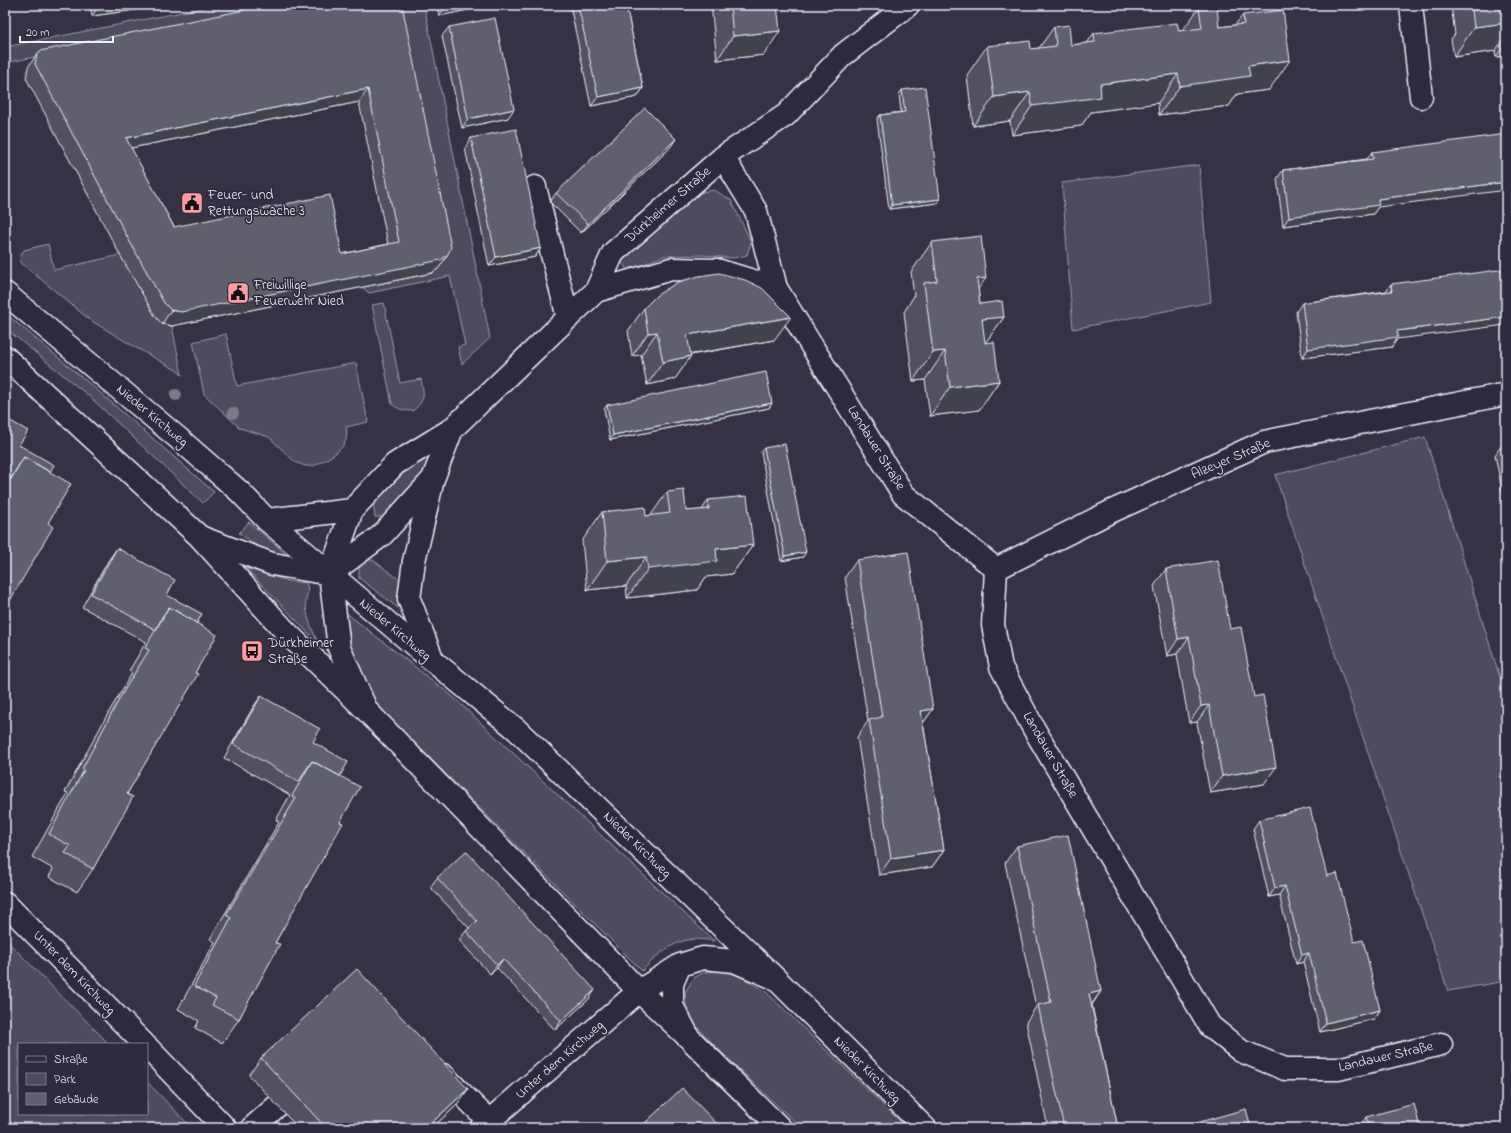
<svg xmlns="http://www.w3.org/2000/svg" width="1511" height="1133" viewBox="0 0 1511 1133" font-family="'Indie Flower',sans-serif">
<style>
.green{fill:#4d4b5c;stroke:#9a9eaa}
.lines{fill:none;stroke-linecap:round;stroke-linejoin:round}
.minor-casing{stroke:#e8f1f8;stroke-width:25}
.major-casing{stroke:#e8f1f8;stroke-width:25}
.minor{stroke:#2f2a3d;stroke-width:22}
.major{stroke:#2f2a3d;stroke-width:22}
.tree{fill:#7a7b89}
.wall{fill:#53515f;stroke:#e8f1f8;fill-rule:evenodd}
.shaded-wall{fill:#43424d;stroke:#e8f1f8}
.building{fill:#605e6e;stroke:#e8f1f8;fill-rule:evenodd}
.labels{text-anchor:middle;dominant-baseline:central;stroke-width:3.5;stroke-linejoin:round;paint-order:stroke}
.poi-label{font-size:14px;fill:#e8f1f8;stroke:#2f2a3d;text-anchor:start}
.street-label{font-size:14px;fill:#e8f1f8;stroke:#2f2a3d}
</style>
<rect width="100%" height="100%" fill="#363244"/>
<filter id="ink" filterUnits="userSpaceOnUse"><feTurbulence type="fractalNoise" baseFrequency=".025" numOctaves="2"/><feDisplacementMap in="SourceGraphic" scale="8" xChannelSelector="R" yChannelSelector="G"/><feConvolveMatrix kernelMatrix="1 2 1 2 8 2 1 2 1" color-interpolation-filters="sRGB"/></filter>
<g filter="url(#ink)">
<path class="green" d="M218,5H290L5,63V47Z
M401,5H424L490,338L462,364L458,347L465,345L450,276L369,293L362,287L432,273L439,268L441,264Z
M1199,165L1211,302L1073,329L1062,183Z
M714,190L731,200L751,242L747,255L733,258L702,255L663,256L628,271L621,261L697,193Z
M48,244L54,270L120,255L158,320L162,324L172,326L182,375L176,370L135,347L90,320L21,263L20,256L24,250Z
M384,303L400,383L421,379C424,395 426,399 413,411C404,411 399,410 392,404L372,305Z
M5,313L97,390L214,492L203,503L89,396L5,328Z
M226,334L237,386L356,363L368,422L346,427C351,449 329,458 313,466H305L295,462L269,437L240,428L204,394L193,342Z
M1425,437L1506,697V981L1448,991L1275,475Z
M434,451L431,465L387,517H375L373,503L420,457Z
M249,522L289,557L265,552L239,533Z
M365,560H373L400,580L398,608L359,578V567Z
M246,568L288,581L306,583C310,590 305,598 306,605C307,619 313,631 318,643Z
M340,608L452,696L714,941C708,940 701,939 695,939C673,940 656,956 642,971L366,694L345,649Z
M5,939L109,1044H19V1114H147V1082L192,1128H5Z
M721,971L738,975L765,991L907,1128H801L713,1044L690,1019L686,1006L685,992L694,978L704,972Z"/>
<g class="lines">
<g class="minor-casing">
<path id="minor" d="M1411,5L1421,97
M723,157L756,211L776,288L903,494L996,569
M535,187L568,318
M596,291L671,269L717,270L776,288
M267,520L352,510
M200,537L272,564L330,574L382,535L433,479
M996,569L993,625L1001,667L1034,729L1210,1026L1241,1051L1285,1069H1338L1441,1044
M996,569L1110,512L1264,442L1506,394
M433,661L409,599L414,561L433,479L452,429
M366,709L339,648L330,574L352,510L395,464L452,429L596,291L613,253L723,157L786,115L843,55L908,5
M5,903L144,1044
M680,965L672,984V1006L687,1034
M147,1047L225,1128
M443,1075L489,1121
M252,1128L277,1106
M481,1128L639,991L680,965L703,958L734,961L774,978"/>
</g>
<g class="major-casing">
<path id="major" d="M5,293L178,438L240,492L267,520L361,600L433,661L516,729L775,978L925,1128
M5,357L200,537L286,632L366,710L639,991L691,1040L780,1128"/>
</g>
<use href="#minor" class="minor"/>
<use href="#major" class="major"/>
</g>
<g class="tree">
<circle cx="176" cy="395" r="6"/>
<circle cx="233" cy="413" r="6"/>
</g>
<path class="wall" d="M90,5H145L142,9L92,16Z
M402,5L439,268L432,273L172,326L162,324L155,316L120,255L26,78L28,67L37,54ZM359,102L388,244L342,254L174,227L131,148Z
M437,5H491L439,16Z
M570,5H626L643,88L637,97L591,106Z
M711,5H777L764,55L717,60Z
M1451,5H1506V56L1496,57L1495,51L1454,57L1451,39L1455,34Z
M1199,8L1219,27L1235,25L1243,15L1269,90L1237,94L1229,106L1159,115L1158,103L1091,112L1081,126L1012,135L1010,121L973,126L967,75L987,46L1031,49L1039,48L1054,27L1071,45L1087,43L1094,33L1183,30Z
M449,27L508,118L462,128L442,36Z
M902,90L937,203L889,209L877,119L880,115L901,112L899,94Z
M471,138L541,248L535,257L489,266L465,148Z
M670,148L581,233L550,202L556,193Z
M1372,152L1378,207L1373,214L1283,226L1277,179L1283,170L1367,159Z
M932,242L978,289L980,304L1004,317L985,343L999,381L979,410L930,416L925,380L913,381L904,312L914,296L911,272Z
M1391,284L1397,339L1392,347L1302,358L1296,312L1302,303L1386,291Z
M644,308L774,340L691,355L675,379L647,385L641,355L632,356L628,331Z
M772,403L769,408L610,440L604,409L607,405Z
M5,418L19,445L50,472L48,523L5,609Z
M1506,439V510L1495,455Z
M764,448L803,557L781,561L761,452Z
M667,492L686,511L702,510L708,500L753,545L732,574L706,577L697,590L627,598L626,586L587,590L582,541L602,512L646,516L651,515Z
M117,548L197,623L195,673L127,794L93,869L77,892L49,877L53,869L32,857L68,793L65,792L106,717L132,673L129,671L146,642L82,607L108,561Z
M857,560L933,709L923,723L944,850L932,867L879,875L857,737L868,721L845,577Z
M1166,569L1230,629L1264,784L1210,793L1197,722L1189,723L1177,654L1167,656L1154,586Z
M261,696L313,742L340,776V822L275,943L239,1019L222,1043L195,1028L199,1021L178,1009L215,942L210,939L279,822L276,820L290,795L224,758L252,709Z
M1259,820L1327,876L1354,942L1380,1010L1374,1019L1320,1032L1303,962L1296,964L1279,895L1269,897L1253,829Z
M1017,846L1101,991L1092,1005L1118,1128H1048L1026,1022L1036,1007L1005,863Z
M437,878L589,999L555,1030L497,968L490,974L459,940L466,931L469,928L430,887Z
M261,1058L468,1089L456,1106L432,1128H298L249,1075Z
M1366,1117L1420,1128H1358Z
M645,1123L721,1128H642Z
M1196,1123L1251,1128H1193Z"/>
<path class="shaded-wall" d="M112,5H145L142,9L92,16L98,7Z
M454,5H491L439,16L446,7Z
M1506,23V36L1495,51L1454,57L1474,27Z
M780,31L764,55L717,60L733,36Z
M1506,43V56L1496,57Z
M1290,60L1269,90L1237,94L1229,106L1159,115L1180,86L1248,66Z
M1178,74L1158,103L1091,112L1081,126L1012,135L1032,106L1100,84Z
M643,88L637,97L591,106L598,97Z
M368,89L359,102L116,151L126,138Z
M1030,92L1010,121L973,126L994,97Z
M514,109L508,118L462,128L468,119Z
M676,139L670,148L581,233L588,224Z
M1506,182V190L1378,207L1373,214L1283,226L1289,217L1378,199Z
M940,199L937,203L889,209L892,205Z
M541,248L535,257L489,266L496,257Z
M448,254L439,268L432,273L172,326L162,324L171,310Z
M986,278L965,307L977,279Z
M791,317L774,340L670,358L687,335Z
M1004,317L983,346L982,319Z
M1506,317V325L1397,339L1392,347L1302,358L1308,349L1397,331Z
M657,332L641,355L632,356L648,333Z
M945,351L925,380L913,381L933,352Z
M691,356L675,379L647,385L663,362Z
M999,381L979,410L930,416L950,387Z
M772,403L769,408L610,440L613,435Z
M753,545L732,574L706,577L697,590L627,598L648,569L716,549Z
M806,552L803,557L781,561L785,556Z
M646,557L626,586L587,590L607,561Z
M1189,637L1177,654L1167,656L1178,639Z
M1209,705L1197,722L1189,723L1201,706Z
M933,709L921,726V711Z
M1276,767L1264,784L1210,793L1222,776Z
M944,850L932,867L879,875L891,858Z
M1285,886L1279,895L1269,897L1275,888Z
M1309,953L1303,962L1296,964L1302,955Z
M503,959L497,968L490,974L497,965Z
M595,990L589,999L555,1030L561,1021Z
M1101,991L1089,1008V994Z
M1380,1010L1374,1019L1320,1032L1326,1023Z
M468,1089L456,1106L432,1128H426Z"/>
<path class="building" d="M98,5H112L98,7Z
M270,5H402L451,247L448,254L441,260L181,312L171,310L164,303L130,242L35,64L37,54L40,51ZM368,89L399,242L342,254L330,195L174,227L126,138Z
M445,5H454L446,7Z
M578,5H626L643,88L598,97Z
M730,5H777L780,31L733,36Z
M1476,5H1506V23L1474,27L1472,10H1476Z
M1217,6L1219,27L1244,24L1243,15L1283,10L1290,60L1248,66L1250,76L1180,86L1178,74L1100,84L1101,97L1032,106L1030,92L994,97L987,46L1030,41L1031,49L1056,46L1054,27L1069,25L1071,45L1095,42L1094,33L1177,23L1179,31L1202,28L1199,8Z
M495,18L514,109L468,119L449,27Z
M925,87L940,199L892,205L880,115L905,112L902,90Z
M645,108L676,139L588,224L556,193Z
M516,129L541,248L496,257L471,138Z
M1506,134V182L1378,199L1379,205L1289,217L1283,170L1373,159L1372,152Z
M981,236L986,278L977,279L980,304L1002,301L1004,317L982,319L985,343L994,342L999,381L950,387L945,351L933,352L924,283L937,281L932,242Z
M1506,269V317L1397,331L1398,337L1308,349L1302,303L1392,291L1391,284Z
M719,273L745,280L762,288L791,317L687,335L691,356L663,362L657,332L648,333L644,308L657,295L678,282L699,276Z
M766,372L772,403L613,435L607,405Z
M5,418L28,431L19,445L54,465L50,472L24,457L9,481L5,479Z
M785,444L806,552L785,556L764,448Z
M24,457L71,484L48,523L53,527L5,609V489Z
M684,490L686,511L709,509L708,500L747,496L753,545L716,549L717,561L648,569L646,557L607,561L602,512L645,507L646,516L670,513L667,492Z
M117,548L175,580L167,595L202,614L197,623L169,607L162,617L156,630L91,594Z
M908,552L933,709L921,711L944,850L891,858L869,720L882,717L857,560Z
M1218,560L1230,629L1241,627L1254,697L1263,695L1276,767L1222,776L1209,705L1201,706L1189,637L1178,639L1166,569Z
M169,607L217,635L195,673L198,674L127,794L133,797L93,869L65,853L70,846L49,834L84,770L82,769L122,694L149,650L145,648Z
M261,696L320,729L313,742L348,762L340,776L312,761L305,771L299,782L233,744Z
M312,761L360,787L340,822L343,823L275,943L280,944L239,1019L212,1005L216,998L194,986L231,918L226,915L296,798L292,796Z
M1310,808L1327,876L1337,873L1354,942L1363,940L1380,1010L1326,1023L1309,953L1302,955L1285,886L1275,888L1259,820Z
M1068,835L1101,991L1089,994L1118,1128H1064L1038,1005L1051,1002L1017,846Z
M466,851L595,990L561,1021L503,959L497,965L466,931L477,921L437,878Z
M357,969L468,1089L426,1128H326L261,1058Z
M682,1088L721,1128H650L645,1123Z
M1414,1104L1420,1128H1369L1366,1117Z
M1246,1109L1251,1128H1198L1196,1123Z"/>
</g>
<defs>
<g id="civic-square" transform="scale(1.15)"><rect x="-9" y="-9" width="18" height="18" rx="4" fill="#ff9aa2" stroke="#2f2a3d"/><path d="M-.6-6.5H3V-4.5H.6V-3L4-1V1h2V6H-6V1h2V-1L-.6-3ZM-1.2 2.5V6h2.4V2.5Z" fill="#111"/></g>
<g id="bus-square" transform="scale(1.15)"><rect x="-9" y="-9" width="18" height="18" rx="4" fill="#ff9aa2" stroke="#2f2a3d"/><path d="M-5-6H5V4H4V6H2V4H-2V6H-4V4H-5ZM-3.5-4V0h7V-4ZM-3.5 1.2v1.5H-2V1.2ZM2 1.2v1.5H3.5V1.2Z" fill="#111"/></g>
</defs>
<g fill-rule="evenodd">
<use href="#civic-square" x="192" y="203"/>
<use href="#civic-square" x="238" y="293"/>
<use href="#bus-square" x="252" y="651"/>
</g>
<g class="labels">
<g class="poi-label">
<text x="208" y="195">Feuer- und<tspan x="208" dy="16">Rettungswache 3</tspan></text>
<text x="254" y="285">Freiwillige<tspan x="254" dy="16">Feuerwehr Nied</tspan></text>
<text x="268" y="643">Dürkheimer<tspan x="268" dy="16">Straße</tspan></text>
</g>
<g class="street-label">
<text transform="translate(668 205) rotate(-41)">Dürkheimer Straße</text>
<text transform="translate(152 416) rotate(40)">Nieder Kirchweg</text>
<text transform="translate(876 448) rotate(58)">Landauer Straße</text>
<text transform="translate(1231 459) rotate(-23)">Alzeyer Straße</text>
<text transform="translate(395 630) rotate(40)">Nieder Kirchweg</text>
<text transform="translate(1050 755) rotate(60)">Landauer Straße</text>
<text transform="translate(637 845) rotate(44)">Nieder Kirchweg</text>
<text transform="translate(74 973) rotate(46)">Unter dem Kirchweg</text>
<text transform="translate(1386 1057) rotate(-13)">Landauer Straße</text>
<text transform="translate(560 1060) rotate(-41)">Unter dem Kirchweg</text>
<text transform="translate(867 1070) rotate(45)">Nieder Kirchweg</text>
</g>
</g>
<rect width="1511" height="1133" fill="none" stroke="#2f2a3d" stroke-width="20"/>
<rect x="10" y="10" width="1491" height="1113" fill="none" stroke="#e8f1f8" stroke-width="1.5" filter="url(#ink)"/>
<rect x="18" y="1043" width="130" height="72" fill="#2f2a3d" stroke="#797a88"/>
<rect x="26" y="1056" width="20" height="6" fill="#2f2a3d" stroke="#797a88"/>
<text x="54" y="1063" font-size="12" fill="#e8f1f8">Straße</text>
<rect x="26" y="1073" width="20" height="12" fill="#4d4b5c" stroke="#797a88"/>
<text x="54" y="1083" font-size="12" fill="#e8f1f8">Park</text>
<rect x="26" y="1093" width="20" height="12" fill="#605e6e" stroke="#797a88"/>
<text x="54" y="1103" font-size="12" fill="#e8f1f8">Gebäude</text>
<path d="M20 36v6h93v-6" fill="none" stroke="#e8f1f8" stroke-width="2"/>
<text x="26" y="36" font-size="12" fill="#e8f1f8" stroke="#2f2a3d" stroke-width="3" paint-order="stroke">20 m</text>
</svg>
